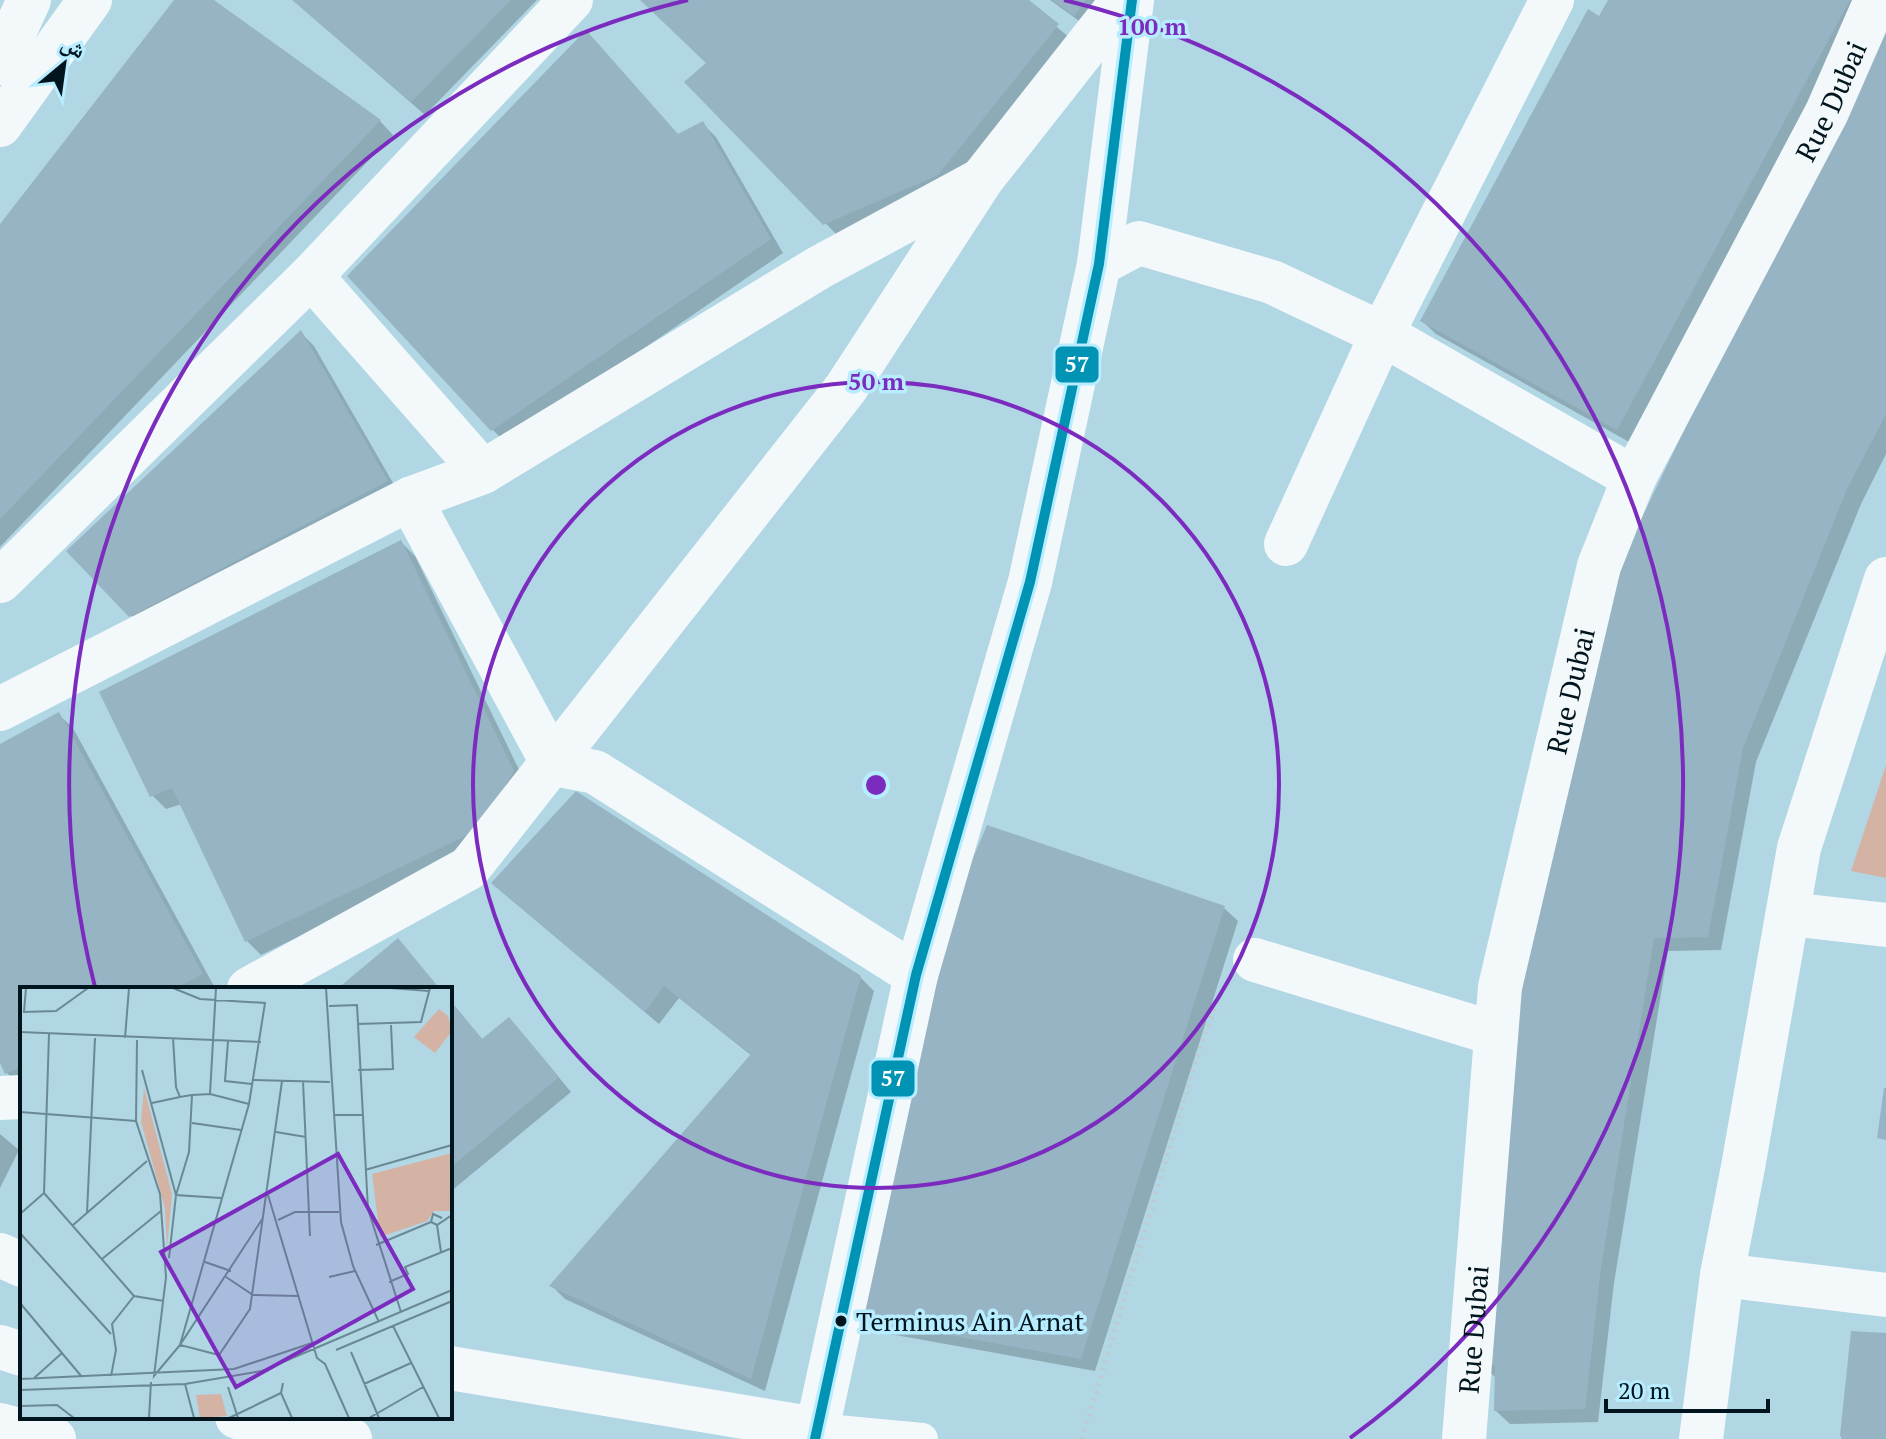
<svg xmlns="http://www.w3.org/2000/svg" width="1886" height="1439" viewBox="0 0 1886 1439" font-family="'PT Serif','Noto Naskh Arabic',serif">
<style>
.green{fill:#d4b3a5}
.shadow{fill:#0003}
.building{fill:#97b4c4}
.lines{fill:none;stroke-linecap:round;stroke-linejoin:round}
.path{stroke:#bfc9ce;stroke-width:5;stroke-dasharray:2 6;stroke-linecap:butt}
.service{stroke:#f3f9fb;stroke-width:32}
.minor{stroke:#f3f9fb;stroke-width:44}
.trunk{stroke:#f3f9fb;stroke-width:44}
.bus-1-casing{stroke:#b8ecff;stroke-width:16}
.bus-1{stroke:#0093b4;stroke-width:10}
.ring{fill:none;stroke:#7b2cbf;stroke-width:4}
.bus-dot{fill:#00151e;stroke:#b8ecff;stroke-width:3}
.labels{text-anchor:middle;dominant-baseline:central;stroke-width:7;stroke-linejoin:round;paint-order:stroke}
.bus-label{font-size:26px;fill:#00151e;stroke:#b8ecff;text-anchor:start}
.street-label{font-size:28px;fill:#00151e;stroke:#b8ecff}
.inset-road{fill:none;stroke:#6a8995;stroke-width:2}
.view{fill:#7b2cbf;fill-opacity:0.15;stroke:#7b2cbf;stroke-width:4}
.inset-edge{fill:none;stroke:#00151e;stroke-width:4}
.centre{fill:#7b2cbf;stroke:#b8ecff;stroke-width:4}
.ring-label{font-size:24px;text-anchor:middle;font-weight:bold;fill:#7b2cbf;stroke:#b8ecff;stroke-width:7;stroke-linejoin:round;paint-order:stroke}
.line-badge{stroke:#b8ecff;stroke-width:3}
.badge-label{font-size:22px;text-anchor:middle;font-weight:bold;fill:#fff}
</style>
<rect width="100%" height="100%" fill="#b1d6e4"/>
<path class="green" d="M1886,765V878L1851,871Z"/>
<path class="shadow" d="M176,0H211L380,121L393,135L0,547V227Z
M293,0H537L425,115Z
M643,0H1025L1071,39L951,189L839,237L687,82L709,63Z
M1050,0H1109L1089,28Z
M1611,0H1870L1631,443L1436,334L1422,321Z
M1886,28V454L1861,504L1756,762L1721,950L1668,951L1614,1283L1598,1422L1510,1424L1496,1411L1495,1377L1482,1364Z
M703,124L716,137L783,253L506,443L492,429L679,136Z
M301,333L314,346L400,495L144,629L69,551Z
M401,542L415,556L527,786L495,841L261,955L247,941L182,804L166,809L152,795Z
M59,715L73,728L215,988L22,989L21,1087L7,1073L0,1058V747Z
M508,897L860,977L874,991L765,1391L565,1299L552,1286L752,1056L679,998L659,1024Z
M1224,908L1238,921L1095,1371L862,1329L848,1315Z
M450,1001L483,1040L522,1033L571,1092L450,1192Z
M0,1134L19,1150L0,1188Z"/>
<path class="building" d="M174,0H214L381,120L0,519V224Z
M292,0H511L411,102Z
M640,0H1029L1059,24L938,175L823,225L684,82L706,63Z
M1052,0H1086L1074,16Z
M1608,0H1850L1617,430L1420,321L1588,9L1599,16Z
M1886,23V414L1847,489L1743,748L1708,937L1654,938L1601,1268L1585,1409L1494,1411L1495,1365L1479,1364L1504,1065L1581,698L1628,546L1774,245Z
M586,30L678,134L703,121L771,239L491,431L347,276Z
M301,330L388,481L129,617L66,551Z
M401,540L514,771L482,828L245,942L172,788L150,797L99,692Z
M59,712L203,974L174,989H22V1066L5,1074L0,1063V744Z
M576,791L861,976L751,1379L549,1286L751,1054L664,986L645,1012L491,883Z
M987,825L1225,906L1081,1359L846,1316L934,949Z
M398,938L440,989H337Z
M450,1000L482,1039L509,1017L559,1077L450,1168Z
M1884,1088H1886V1140L1877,1138Z
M1851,1331L1886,1333V1439H1842L1840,1435Z"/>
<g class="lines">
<path class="path" d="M1082,1439L1197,1057L1220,993"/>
<path class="service" d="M816,1429L922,1439"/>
<g class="minor">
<path d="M0,63L29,0"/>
<path d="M0,125L90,0"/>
<path d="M1099,264L1139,243L1272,282L1382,334L1634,478"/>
<path d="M311,276L483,472"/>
<path d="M410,499L553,764L595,772L916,975"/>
<path d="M1286,544L1382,334L1552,0"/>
<path d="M0,581L311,276L571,0"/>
<path d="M0,709L410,499L483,472L820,267L977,182"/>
<path d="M1789,914L1886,925"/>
<path d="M1255,960L1496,1034"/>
<path d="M249,989L469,868L846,388L982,179L1123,0"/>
<path d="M0,1098L22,1097"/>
<path d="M0,1255L22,1265"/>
<path d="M1722,1275L1886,1295"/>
<path d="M450,1368L816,1429"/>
<path d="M815,1439L916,975L1030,582L1099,264L1132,0"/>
<path id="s1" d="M1464,1439L1500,987L1599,566L1634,478L1827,112L1876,0"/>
<path d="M1701,1439L1722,1275L1743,1167L1799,848L1886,579"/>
</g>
<path class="trunk" d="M0,1347L22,1354
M237,1417L281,1430L350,1439
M0,1425L54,1439"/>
<g class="bus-1-casing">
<path id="bus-1" d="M815,1439L916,975L1030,582L1099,264L1132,0"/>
</g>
<use href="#bus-1" class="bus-1"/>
</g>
<g class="ring">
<circle cx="876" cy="785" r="403"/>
<path d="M95 987A807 807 0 0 1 688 0M1064 0A807 807 0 0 1 1350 1438"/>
</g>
<circle class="bus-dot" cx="841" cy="1321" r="7"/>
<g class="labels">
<g class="bus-label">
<text x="856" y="1321">Terminus Ain Arnat</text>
</g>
<g class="street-label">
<text stroke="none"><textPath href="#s1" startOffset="1406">Rue Dubai</textPath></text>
<text stroke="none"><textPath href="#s1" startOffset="758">Rue Dubai</textPath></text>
<text stroke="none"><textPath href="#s1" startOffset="110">Rue Dubai</textPath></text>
</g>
</g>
<g transform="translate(20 987)">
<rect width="432" height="432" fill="#b1d6e4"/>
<path d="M419,22L428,29L432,44L415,66L394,50ZM124,101L152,207L147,261L145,221L121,135ZM432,166V224H414L407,234L360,250L352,187ZM201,407L207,429L180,431L176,408Z" fill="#d4b3a5"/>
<path class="inset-road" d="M6,1L4,25L36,24L68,1M306,1L321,235L333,279L359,335M370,1L409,4M309,19L337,18L348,222L381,325M337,37L401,35L410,1M0,45L241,55M105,51L109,1M153,51L156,100L160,110L172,108L169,165L156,208L201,211M117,53L116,134L140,207L146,290L134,389L160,358L229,117L245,16L180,12L153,1M208,54L205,94L232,97M122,83L156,208L149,271M338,83L373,82L371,38M233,93L310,95M283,94L290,249M190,107L196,1M172,108L190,107L229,117M132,116L160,110M0,125L116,134M314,128H342M172,136L221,143M256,145L286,150M345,183L432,158M24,206L114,309L144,314M24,206L29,47M248,208L297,371L305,377L329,431M67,226L75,51M0,227L24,206M243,231L160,358L199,368L230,322L262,94M422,231L413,227L411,235L417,238L432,228M258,233L275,225H319M53,238L127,174M417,238L421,265M0,246L91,347M356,258L411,235M82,272L141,224M185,275L211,284M206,290L233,308L278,309M309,290L335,284M369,295L388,287L385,280L432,261M0,316L62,390M373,339L419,431M316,363L432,314M331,365L359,431M91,389L96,363L92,337L114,309M0,392L214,382L292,356M13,392L42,366M263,396L261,406L272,431M165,397L174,431M344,397L391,376M208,400L218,431M0,403L165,397L242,384L432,303M0,419L37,418L54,431M129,431L131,395M209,431L261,406M349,431L403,400"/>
<path class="view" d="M318,167L393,302L216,400L141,265Z"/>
<rect width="432" height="432" class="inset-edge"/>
</g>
<circle cx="876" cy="785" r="12" class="centre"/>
<g class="ring-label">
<text x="1152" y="35">100 m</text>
<text x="876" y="390">50 m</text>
</g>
<g class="line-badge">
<rect x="1054" y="345" width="46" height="39" rx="8" fill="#0093b4"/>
<rect x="870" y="1059" width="46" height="39" rx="8" fill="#0093b4"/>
</g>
<g class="badge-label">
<text x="1077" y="372">57</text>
<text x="893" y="1086">57</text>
</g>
<g transform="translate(64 64) rotate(29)" stroke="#b8ecff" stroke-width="6" paint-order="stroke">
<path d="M0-6L14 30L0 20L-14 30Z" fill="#00151e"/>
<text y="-12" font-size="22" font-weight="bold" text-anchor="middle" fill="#00151e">ش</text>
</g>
<path d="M1606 1399v12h162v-12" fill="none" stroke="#00151e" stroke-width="4"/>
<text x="1618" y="1399" font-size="24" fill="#00151e" stroke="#b8ecff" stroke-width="6" paint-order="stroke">20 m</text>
</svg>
